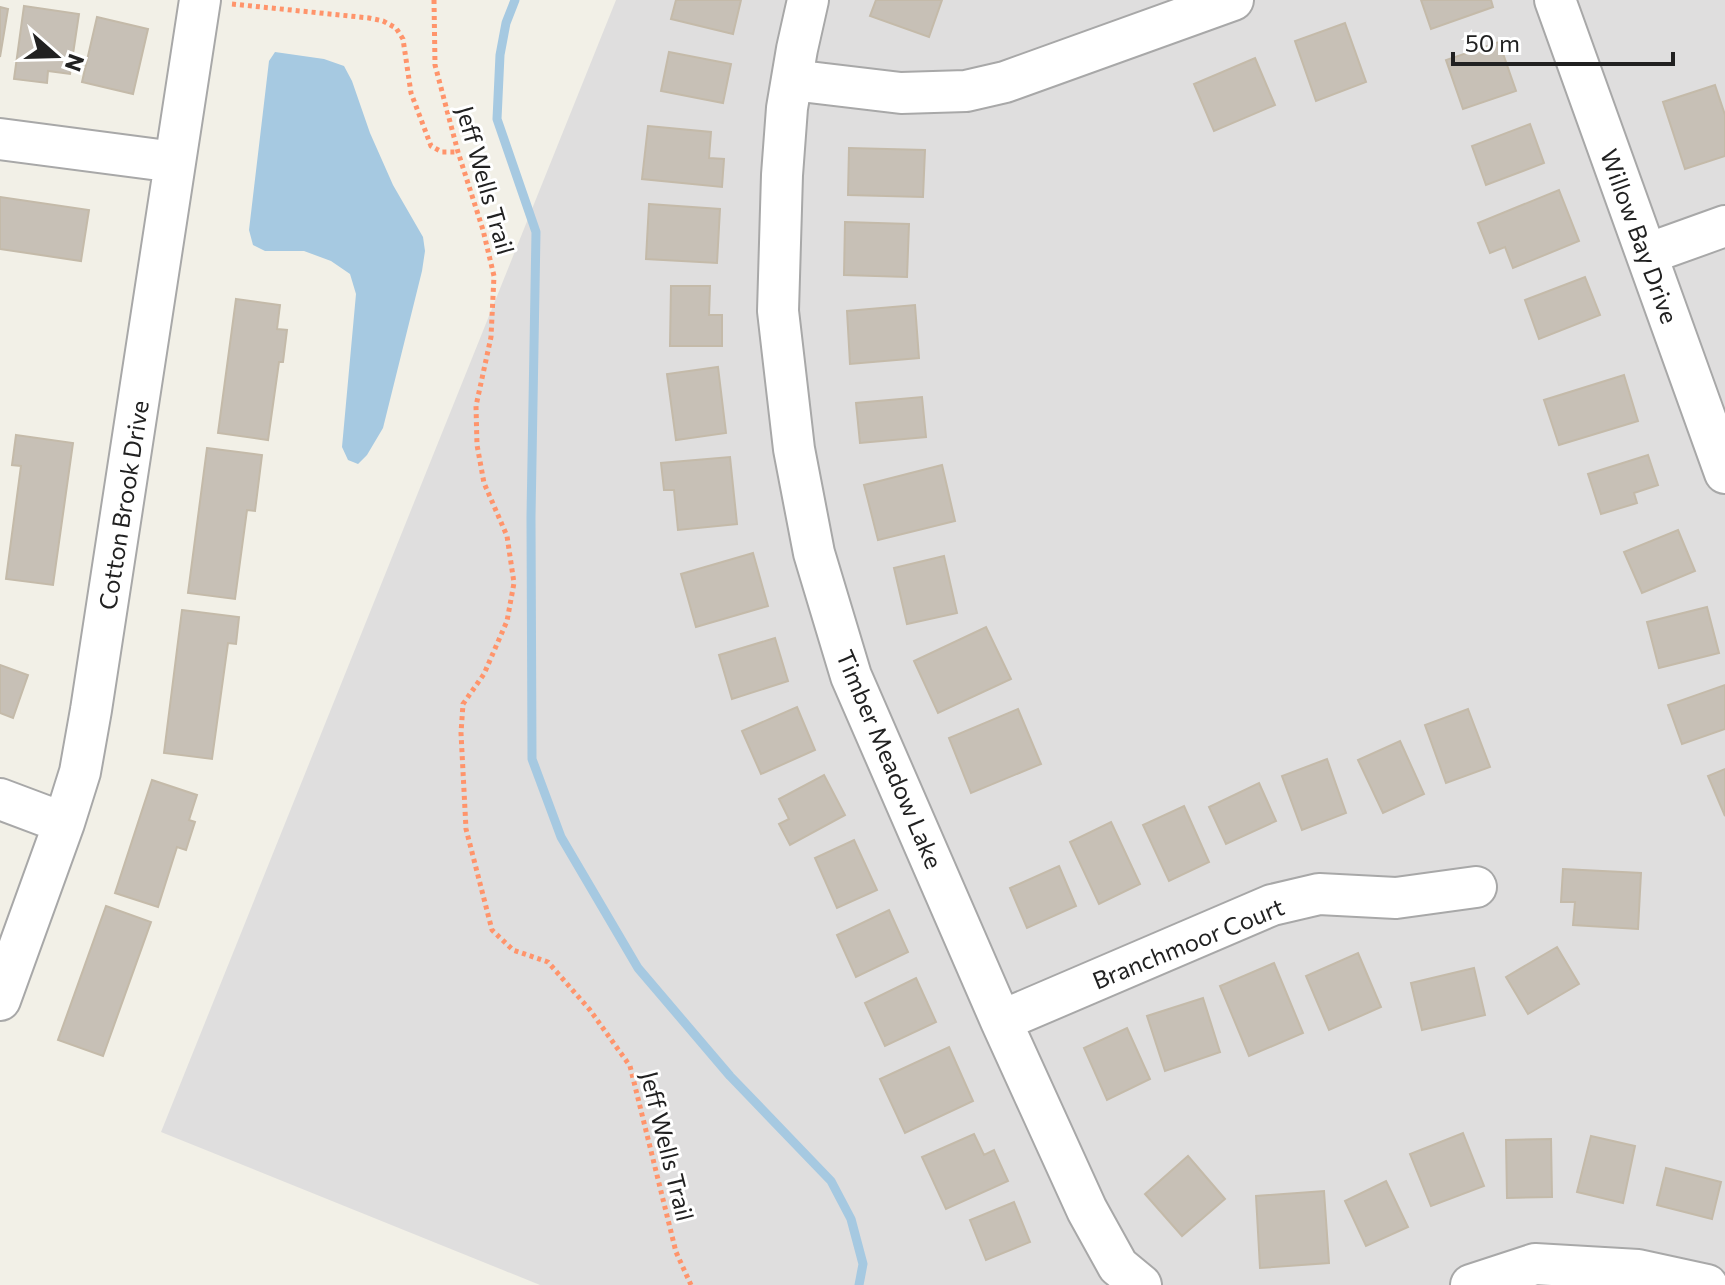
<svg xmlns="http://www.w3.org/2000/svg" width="1725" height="1285" viewBox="0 0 1725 1285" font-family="Commissioner,sans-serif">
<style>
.residential{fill:#dfdede}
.water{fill:#a6c9e1}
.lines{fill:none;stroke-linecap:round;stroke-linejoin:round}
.stream{stroke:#a6c9e1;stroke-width:9}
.building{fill:#c7c0b6;stroke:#c4baa9;stroke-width:2}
.minor-casing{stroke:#a8a8a8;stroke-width:44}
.path{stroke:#ff946b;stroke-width:5;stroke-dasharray:4 4;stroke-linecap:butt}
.minor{stroke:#fff;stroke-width:40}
.labels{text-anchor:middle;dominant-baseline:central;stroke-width:6;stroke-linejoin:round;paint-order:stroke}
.street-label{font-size:24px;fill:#212121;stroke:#fff}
</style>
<rect width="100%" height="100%" fill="#f2f0e7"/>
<path class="residential" d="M616,0H1725V1285H540L161,1132Z"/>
<path class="water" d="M275,52L324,59L344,66L352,81L370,133L393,185L423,237L425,251L422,271L383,428L367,455L358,464L348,460L342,447L356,294L350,274L331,261L304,251H265L253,245L249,230L269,61Z"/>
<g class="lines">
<path class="stream" d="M515,0L506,23L500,55L497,119L536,232L531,517L532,759L561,837L638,968L730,1076L831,1181L851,1219L863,1264L859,1285"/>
</g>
<path class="building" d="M676,0H741L733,34L671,19Z
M876,0H942L929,37L870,16Z
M1421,0H1491L1493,7L1431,29Z
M24,6L79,14L70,74L48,71L47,83L14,79Z
M0,7L8,9L0,57Z
M97,17L148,29L133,94L82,82Z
M1345,23L1366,82L1316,101L1295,41Z
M1499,42L1516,91L1463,109L1446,60Z
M669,52L731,64L723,103L661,91Z
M1255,58L1275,105L1214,131L1194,84Z
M1715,85L1725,115V156L1685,169L1663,102Z
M1530,124L1544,163L1486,185L1472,146Z
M648,126L711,132L709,158L724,159L722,187L642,179Z
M849,148L925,150L923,197L848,195Z
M1559,190L1579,241L1513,268L1505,247L1490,253L1478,223Z
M0,197L89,210L81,261L0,249Z
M649,204L720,209L717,263L646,259Z
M845,222L909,224L907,277L844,275Z
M1585,277L1600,315L1539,339L1525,300Z
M671,286H710L709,315H722V346H670Z
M236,299L280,305L277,329L287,330L283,362H279L268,440L218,433Z
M915,305L919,358L850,364L847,311Z
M718,367L726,433L676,440L667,374Z
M1624,375L1638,421L1559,445L1544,400Z
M922,397L926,437L860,443L856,403Z
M16,435L73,443L53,585L6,579L21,466L12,465Z
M207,448L262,455L255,511L247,510L235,599L188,593Z
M1648,455L1658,485L1634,493L1637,503L1601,514L1588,474Z
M730,457L737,524L678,530L674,490H664L661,463Z
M942,465L955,521L878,540L864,485Z
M1678,530L1695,571L1642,593L1624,552Z
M753,553L768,606L696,627L681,574Z
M944,556L957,613L907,624L894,568Z
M1707,607L1719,653L1659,668L1647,622Z
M182,610L239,617L236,644L228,643L212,759L164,753Z
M986,627L1011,679L938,713L914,661Z
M775,638L788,681L732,699L719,655Z
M0,665L28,675L13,718L0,713Z
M1725,685V729L1682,744L1668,705Z
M797,707L815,750L761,774L742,731Z
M1018,709L1041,764L971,793L949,738Z
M1468,709L1490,767L1446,783L1425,725Z
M1400,741L1424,794L1383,813L1358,760Z
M1327,759L1346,813L1302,830L1282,776Z
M1725,769V816L1708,776Z
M824,775L845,815L790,845L779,824L789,819L779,799Z
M152,780L197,795L189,820L195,822L186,850L177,847L158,907L115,893Z
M1259,783L1276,821L1226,844L1209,807Z
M1184,806L1209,862L1169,881L1143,825Z
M1111,822L1140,884L1099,904L1070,842Z
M854,840L877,890L837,908L815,858Z
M1059,866L1076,906L1027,928L1010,888Z
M1563,869L1641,873L1638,929L1573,925L1575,902H1561Z
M106,906L151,922L103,1056L58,1040Z
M889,910L908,952L856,977L837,935Z
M1557,947L1579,984L1528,1014L1506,977Z
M1358,953L1381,1007L1329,1030L1306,976Z
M1274,963L1303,1033L1249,1056L1220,986Z
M1474,968L1485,1015L1422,1030L1411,983Z
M916,978L936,1022L885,1046L865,1003Z
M1203,998L1220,1052L1165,1071L1147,1016Z
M1127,1028L1150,1079L1107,1100L1084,1048Z
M949,1047L973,1101L905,1133L880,1079Z
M1463,1133L1484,1186L1431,1206L1410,1154Z
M974,1134L984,1155L994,1150L1008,1181L946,1209L922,1157Z
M1591,1136L1635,1146L1623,1203L1577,1192Z
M1551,1139L1552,1197L1507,1198L1506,1140Z
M1188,1156L1225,1199L1182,1236L1145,1194Z
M1666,1168L1721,1182L1712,1219L1657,1205Z
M1386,1181L1408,1227L1366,1246L1345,1201Z
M1324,1191L1329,1263L1260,1268L1256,1196Z
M1014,1202L1030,1242L986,1260L970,1220Z"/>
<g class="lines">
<g class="minor-casing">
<path id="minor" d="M808,0L797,49L787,108L782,175L778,311L794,449L814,553L851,676L1001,1021L1087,1210L1118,1266L1141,1285
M1555,0L1725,473
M792,80L901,93L966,91L1005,82L1233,0
M0,139L175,162
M1647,254L1725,226
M0,799L64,823
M0,1000L64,823L80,772L91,710L200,0
M1001,1021L1272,905L1319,894L1396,898L1476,887
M1471,1285L1535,1264L1638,1270L1707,1285"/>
</g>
<path class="path" d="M434,0L435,65L458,152L483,230L494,276L491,337L476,406L477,445L484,483L507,536L514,583L507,621L484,674L463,704L461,733L466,829L492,930L513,950L548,962L590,1010L630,1066L676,1252L691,1285
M232,4L369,18L383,21L396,28L403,39L411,93L431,146L442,152H458"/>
<use href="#minor" class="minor"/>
</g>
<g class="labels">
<g class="street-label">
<text transform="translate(486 180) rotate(74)">Jeff Wells Trail</text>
<text transform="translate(1640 236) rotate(70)">Willow Bay Drive</text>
<text transform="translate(123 505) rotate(-81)">Cotton Brook Drive</text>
<text transform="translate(890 759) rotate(67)">Timber Meadow Lake</text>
<text transform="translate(1188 943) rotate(-22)">Branchmoor Court</text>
<text transform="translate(668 1146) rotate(76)">Jeff Wells Trail</text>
</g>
</g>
<g transform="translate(56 56) rotate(110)" stroke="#ffffff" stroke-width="6" paint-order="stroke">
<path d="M0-6L14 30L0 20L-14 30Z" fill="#212121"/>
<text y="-12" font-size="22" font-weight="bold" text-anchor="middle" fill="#212121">N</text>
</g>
<path d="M1453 52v12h220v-12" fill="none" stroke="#212121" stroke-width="4"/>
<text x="1465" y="52" font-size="24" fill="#212121" stroke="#ffffff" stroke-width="6" paint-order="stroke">50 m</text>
</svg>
